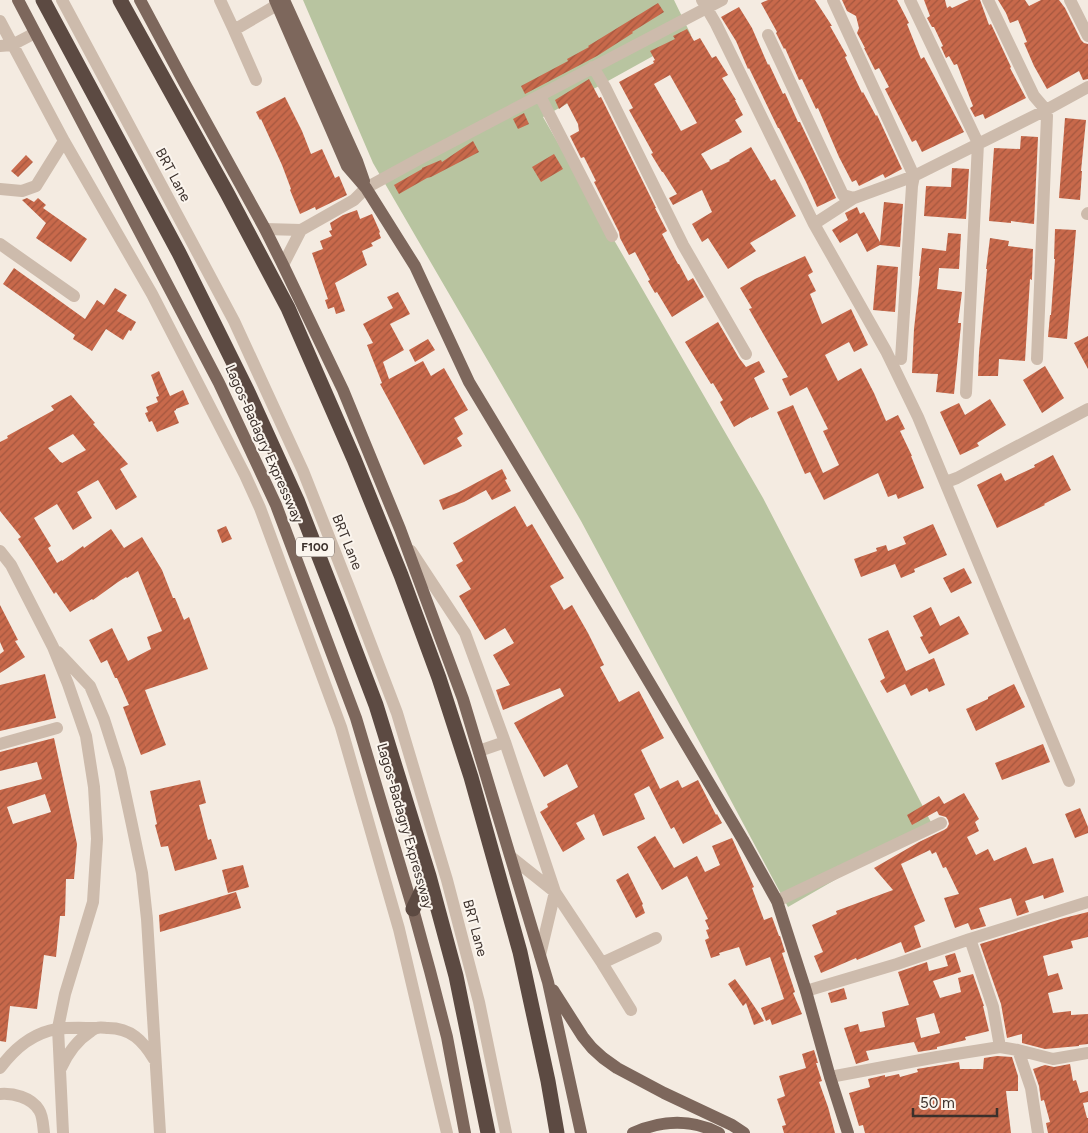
<svg xmlns="http://www.w3.org/2000/svg" width="1088" height="1133" viewBox="0 0 1088 1133" font-family="Figtree,sans-serif">
<style>
.green{fill:#b8c4a0}
.building{fill:url(#building-hatch);fill-rule:evenodd}
.lines{fill:none;stroke-linecap:round;stroke-linejoin:round}
.minor{stroke:#cdbbac;stroke-width:12}
.major{stroke:#7d675c;stroke-width:12}
.highway{stroke:#5c4a42;stroke-width:15}
.labels{text-anchor:middle;dominant-baseline:central;stroke-width:4;stroke-linejoin:round;paint-order:stroke}
.shield{fill:#fbf5ee;stroke:#756b66;stroke-width:1}
.shield-label{font-size:12px;font-weight:bold;fill:#3b302b}
.street-label{font-size:14px;fill:#3b302b;stroke:#fbf5ee}
</style>
<defs>
<pattern id="building-hatch" width="6" height="6" patternUnits="userSpaceOnUse" patternTransform="scale(1.25)"><rect width="6" height="6" fill="#c8694b"/><path d="M-1 1l2-2M0 6l6-6M5 7l2-2" fill="none" stroke="#a4573f"/></pattern>
</defs>
<rect width="100%" height="100%" fill="#f4ebe1"/>
<path class="green" d="M303,0H674L691,35L543,117L763,498L932,824L788,907L581,521L373,163Z"/>
<path class="building" d="M768,0H815L832,26H830L847,56L845,57L862,93L863,92L876,116L877,115L902,169L885,178L883,174L859,186L856,180L852,182L839,157L818,108L816,109L802,79L799,80L785,48L784,49L776,33L777,32L761,3Z
M842,0H897L909,23L907,24L921,59L924,57L964,132L922,152L916,140L912,142L885,89L889,87L879,68L875,70L864,48H865L857,33L859,28L856,16L847,11Z
M924,0H945L947,8L950,6L952,8L969,0H980L989,25L991,24L1011,67L1010,68L1026,98L985,119L983,114L975,117L970,108L973,106L957,64L954,65L949,56L946,58L941,47L943,46L934,27H932L927,18L930,16Z
M998,0H1025L1029,6L1041,0H1059L1065,8L1081,40L1084,43L1088,44V79L1083,80L1079,71L1047,89L1034,66L1024,43L1027,42L1018,20L1010,23L1006,13Z
M658,3L664,12L632,32L633,33L597,56L525,94L521,86L568,61L567,59L589,47L588,46Z
M739,7L752,28L768,65L769,64L783,94L785,93L798,122H800L836,198L817,207L806,182L779,128H778L749,68L748,69L736,41L721,17Z
M687,29L694,41L700,38L712,58L716,56L728,75L722,78L736,100H735L743,115L735,120L742,132L701,154L711,170L730,161L729,160L751,147L771,181L775,179L796,216L750,243L756,251L728,269L708,238L702,242L692,224L712,212L702,190L673,205L669,198L677,194L663,172H662L651,154L653,153L629,110L633,108L619,82L654,63L653,61L655,60L650,51L675,39L673,36ZM670,75L697,123L681,131L654,84Z
M589,79L599,98L601,97L656,208H655L667,231L662,234L678,264H679L688,281L693,278L704,297L672,317L657,292L655,293L648,281L650,280L635,252L629,255L620,238L619,232L594,182L596,181L584,157L581,158L570,136L579,131L578,124L567,103L559,109L555,100Z
M285,97L302,131L311,154L322,149L335,178L339,176L347,195L316,210L315,207L300,214L290,190L291,189L282,165L261,119L260,120L256,112Z
M524,113L529,124L518,129L513,119Z
M1065,118L1086,120L1081,171H1082L1080,200L1059,198Z
M1021,136L1038,137L1034,224L1011,221V223L989,221L994,148L1020,149Z
M473,141L479,152L431,177L427,178L399,194L394,185L422,169V168L441,160L442,162Z
M554,154L563,169L541,182L532,167Z
M26,155L33,162L18,177L11,171Z
M952,168L969,169L966,219L924,216L926,186L951,187Z
M27,198L34,202L38,198L46,205L43,208L87,239L71,262L36,238L46,223L22,200Z
M884,202L903,204L900,247L880,245L867,252L857,233L840,243L832,230L848,220L845,213L857,207L860,214L864,212L880,242Z
M357,210L360,219L372,214L380,232L379,233L381,238L371,243L373,246L362,251L367,265L335,283L345,311L336,314L334,307L328,309L325,300L328,299L312,253L323,249L320,241L332,236L329,231L332,230L330,223L343,215Z
M1055,229L1076,230L1067,339L1048,337L1050,315H1051L1055,259H1054Z
M948,233L961,234L959,269L939,268L937,289L962,292L958,323H961V325L954,394L936,392L938,374L912,373L914,329L920,276H919L922,248L946,251Z
M990,238L1009,241L1008,246L1033,249L1032,278V280L1030,279L1025,361L999,359L998,376H978L979,352L987,269H986Z
M805,256L813,272L808,275L816,291L810,294L822,324L851,309L868,345L854,352L849,342L825,355L838,381L861,368L874,393L886,421L898,415L905,429L900,431L912,456H911L924,488L898,499L896,494L888,497L878,473L824,500L810,472L805,474L777,412L793,405L823,473L839,465L823,431L828,429L807,387L790,396L782,379L788,377L749,309L752,308L740,288L755,279Z
M877,265L898,267L895,312L873,310Z
M14,268L85,319L97,300L104,305L115,288L127,295L117,311L136,322L131,331L129,330L123,340L106,329L92,351L73,339L75,335L3,284Z
M398,292L410,314L390,324L404,350L383,362L389,379L423,361L431,376L444,368L468,410L454,418L463,434L457,438L462,446L424,465L380,384L382,383L367,345L373,343L363,324L393,308L387,297Z
M718,322L739,358L746,367L759,361L765,372L754,378L769,409L751,418V417L734,427L720,402L723,400L713,383L711,384L685,342Z
M1088,336V369L1074,343Z
M428,339L435,350L415,362L409,350Z
M1045,366L1064,398L1042,413L1023,380Z
M159,371L170,396L183,390L189,404L176,409V410L174,411L179,423L157,432L152,421L149,422L145,413L148,412L146,407L158,402L156,397L159,396L151,375Z
M71,395L95,423L93,424L128,464L120,469L137,497L116,510L98,480L77,492L92,518L73,530L57,504L34,518L51,546L48,548L57,563L62,560V561L83,546L84,548L111,529L124,548L142,537L162,570L173,598H175L184,620L189,617L208,669L145,690L166,745L141,755L123,707L129,705L117,678H115L107,660L101,663L89,640L112,628L128,661L151,649L147,637L162,631L138,571L127,578L126,577L118,582L93,600L92,599L70,612L56,592L54,594L33,561L18,539L21,537L0,511V442L8,438L7,436L54,410L51,406ZM73,434L86,450L62,463L61,462H60L48,448Z
M990,399L1006,425L977,443L979,446L960,455L940,412L959,403L965,415Z
M1053,455L1071,490L1044,504L1045,505L997,528L977,485L1001,473L1005,481L1035,467L1034,465Z
M502,469L507,479L505,480L511,491L492,500L486,490L464,502L443,510L439,500L459,492Z
M515,506L527,527L532,524L564,578L550,586L564,610L572,605L588,633L604,665L600,667L619,702L639,691L664,738L641,750L660,789L678,780L682,788L698,780L716,815L717,814L722,823L683,844L674,827L671,829L649,786L634,794L645,819L603,836L594,814L576,823L585,839L563,852L540,812L548,807L547,804L578,787L567,764L544,777L514,723L564,696L560,688L503,710L496,690L510,685L493,655L514,643L505,628L485,640L459,596L471,589L456,565L463,561L453,543Z
M933,524L947,555L914,569L915,572L901,578L895,564L861,577L854,559L877,551L876,548L886,545L888,551L906,544L903,537Z
M226,526L232,539L222,543L217,530Z
M964,568L972,583L951,593L943,578Z
M0,605L18,640L15,641L25,657L0,673V654L4,651L0,642Z
M931,607L940,626L959,616L969,634L929,654L920,637L923,636L913,616Z
M888,630L906,671L934,658L945,685L929,692L927,688L911,696L905,684L887,693L880,681L885,678L868,639Z
M45,674L56,718L0,731V685Z
M1014,684L1025,707L976,731L966,709L988,699V697Z
M54,738L77,844L74,879H66L65,916H60L56,957L44,955L37,1009L10,1006L6,1042L0,1041V790L42,779L37,762L0,771V752ZM45,794L51,812L13,824L7,807Z
M1043,744L1050,762L1002,780L995,763Z
M200,780L206,803L199,805L208,840L211,839L217,859L175,871L168,846L161,847L155,825L157,824L150,791Z
M964,793L979,819L975,822L979,831L967,837L976,855L988,849L994,861L1026,847L1033,864L1053,858L1064,892L1044,899L1043,895L1025,901L1029,912L1017,916L1011,898L979,908L986,926L971,930L968,923L955,928L944,898L959,894L946,867L943,868L936,852L932,854L930,850L901,864L925,921L914,926L921,947L905,953L901,942L857,960L856,958L821,973L814,956L823,952L812,925L837,914L836,911L893,890L874,868L919,842L944,830L947,828L949,824L948,820L946,817L939,815L937,811L912,825L907,815L939,796L944,804Z
M1080,808L1088,827V833L1075,838L1065,814Z
M655,836L674,868L697,856L705,872L720,865L712,846L732,838L754,887L752,888L764,920L772,917L779,936H780L785,952L782,953L795,992L793,993L802,1014L772,1025L770,1019L766,1021L761,1008L784,999L770,957L746,966L739,947L719,953L720,955L711,958L705,940L709,938L706,930L709,929L705,920L708,919L687,876L662,890L637,847Z
M243,865L249,887L228,893L222,870Z
M628,873L643,904L642,905L645,913L636,918L616,880Z
M236,892L241,908L160,932L159,915Z
M1088,912V937L1071,941L1073,948L1043,956L1048,976L1058,973L1063,989L1048,993L1053,1013L1071,1011V1015L1088,1014V1044L1079,1045V1046L1045,1049L1022,1043V1034L1007,1038L1001,1004L980,944L1064,918Z
M955,953L961,972L933,981L940,998L961,992L958,978L973,974L984,1006H983L989,1031L965,1037L966,1040L937,1047V1049L918,1052L914,1042L866,1051L869,1060L856,1064L844,1028L858,1024L860,1032L885,1027L882,1012L909,1005L898,972L927,962L929,971L948,966L945,956ZM934,1013L940,1033L921,1038L916,1018Z
M735,979L748,997L764,1021L754,1025L746,1003L743,1006L728,984Z
M844,988L847,999L831,1003L828,993Z
M814,1050L818,1063H816L822,1081L819,1082L828,1107L835,1133H784L782,1126L786,1125L777,1099L785,1096L779,1076L806,1068L802,1054Z
M997,1056L1012,1057L1018,1076V1091H1006L1011,1133H865L863,1125L859,1126L849,1093L870,1087L868,1079L885,1075V1077L899,1074L900,1077L918,1072L917,1069L959,1062L960,1069H983L984,1058Z
M1070,1064L1073,1081L1076,1080L1080,1093L1088,1091V1102L1083,1103L1087,1118H1088V1133H1048L1046,1123L1050,1122L1044,1100L1041,1101L1039,1086L1033,1069L1045,1065L1054,1067Z"/>
<g class="lines">
<path class="minor" d="M62,0L187,233L234,321L303,471L350,590L397,713L447,880L479,1002L506,1133
M220,0L234,30
M702,0L716,24L814,224L886,351L918,417L1069,781
M833,0L914,176L912,186L901,359
M910,0L978,143L966,393
M988,0L1034,96L1046,110L1047,116L1037,359
M1070,0L1088,36
M0,21L64,141L152,294L245,475L260,508L341,727L399,929L447,1133
M768,35L843,195L854,198
M0,46L12,45L35,33
M593,67L605,87L683,245L746,354
M256,80L234,30L277,5
M540,96L612,236
M0,189L22,191L36,186L64,141
M1087,214L1088,213
M814,224L854,198L914,176L1046,110L1088,87
M265,229L301,230L354,200L366,188L419,159L722,0
M0,244L74,296
M283,265L301,230
M946,482L957,478L1088,409
M0,551L11,565L53,647L68,684L86,736L94,787L97,839L93,902L65,994L58,1028L63,1133
M411,551L465,633L505,742L555,892L540,955
M58,652L90,686L104,719L120,769L132,825L142,873L147,919L160,1133
M0,744L57,728
M479,751L505,742
M511,857L555,892L602,963L631,1010
M777,901L941,823
M970,939L993,1007L1000,1047
M602,963L656,938
M806,991L897,964L970,939L1088,902
M1018,1050L1031,1088L1038,1133
M0,1068C14,1049 32,1033 57,1029C69,1027 83,1028 96,1028
M61,1068C68,1053 76,1041 90,1032C91,1031 95,1028 97,1028C100,1027 105,1028 108,1028C131,1028 143,1041 154,1059
M830,1077L937,1057L1000,1047L1018,1050L1053,1059L1088,1053
M0,1094C13,1093 31,1097 39,1110C43,1116 43,1125 44,1133"/>
<path class="major" d="M18,0L219,383L276,505L356,718L413,909L430,971L447,1037L465,1133
M140,0L185,84L265,229L283,265L343,390L400,529L463,699L548,982L581,1133
M275,0L347,166L366,188L415,266L469,382L623,638L743,840L777,901L806,991L830,1077L848,1133
M284,0L357,161L364,181
M553,990L583,1037L592,1048L603,1058L617,1068L664,1093L732,1125L744,1133
M633,1133C662,1120 691,1119 719,1133"/>
<path class="highway" d="M43,0L179,253L247,390L297,500L341,613L376,705L429,876L456,976L488,1133
M120,0L227,193L288,308L354,459L401,575L439,678L471,777L520,952L548,1081L557,1133
M413,909L429,876"/>
</g>
<g class="labels">
<rect class="shield" x="296" y="537.5" width="38" height="19" rx="4"/>
<g class="shield-label">
<text x="315" y="547">F100</text>
</g>
<g class="street-label">
<text transform="translate(173 175) rotate(62)">BRT Lane</text>
<text transform="translate(264 444) rotate(66)">Lagos-Badagry Expressway</text>
<text transform="translate(347 542) rotate(68)">BRT Lane</text>
<text transform="translate(405 826) rotate(74)">Lagos-Badagry Expressway</text>
<text transform="translate(475 928) rotate(75)">BRT Lane</text>
</g>
</g>
<path d="M913 1108v8h84v-8" fill="none" stroke="#3b302b" stroke-width="2.5"/>
<text x="920" y="1108" font-size="15" fill="#3b302b" stroke="#fbf5ee" stroke-width="4" paint-order="stroke">50 m</text>
</svg>
